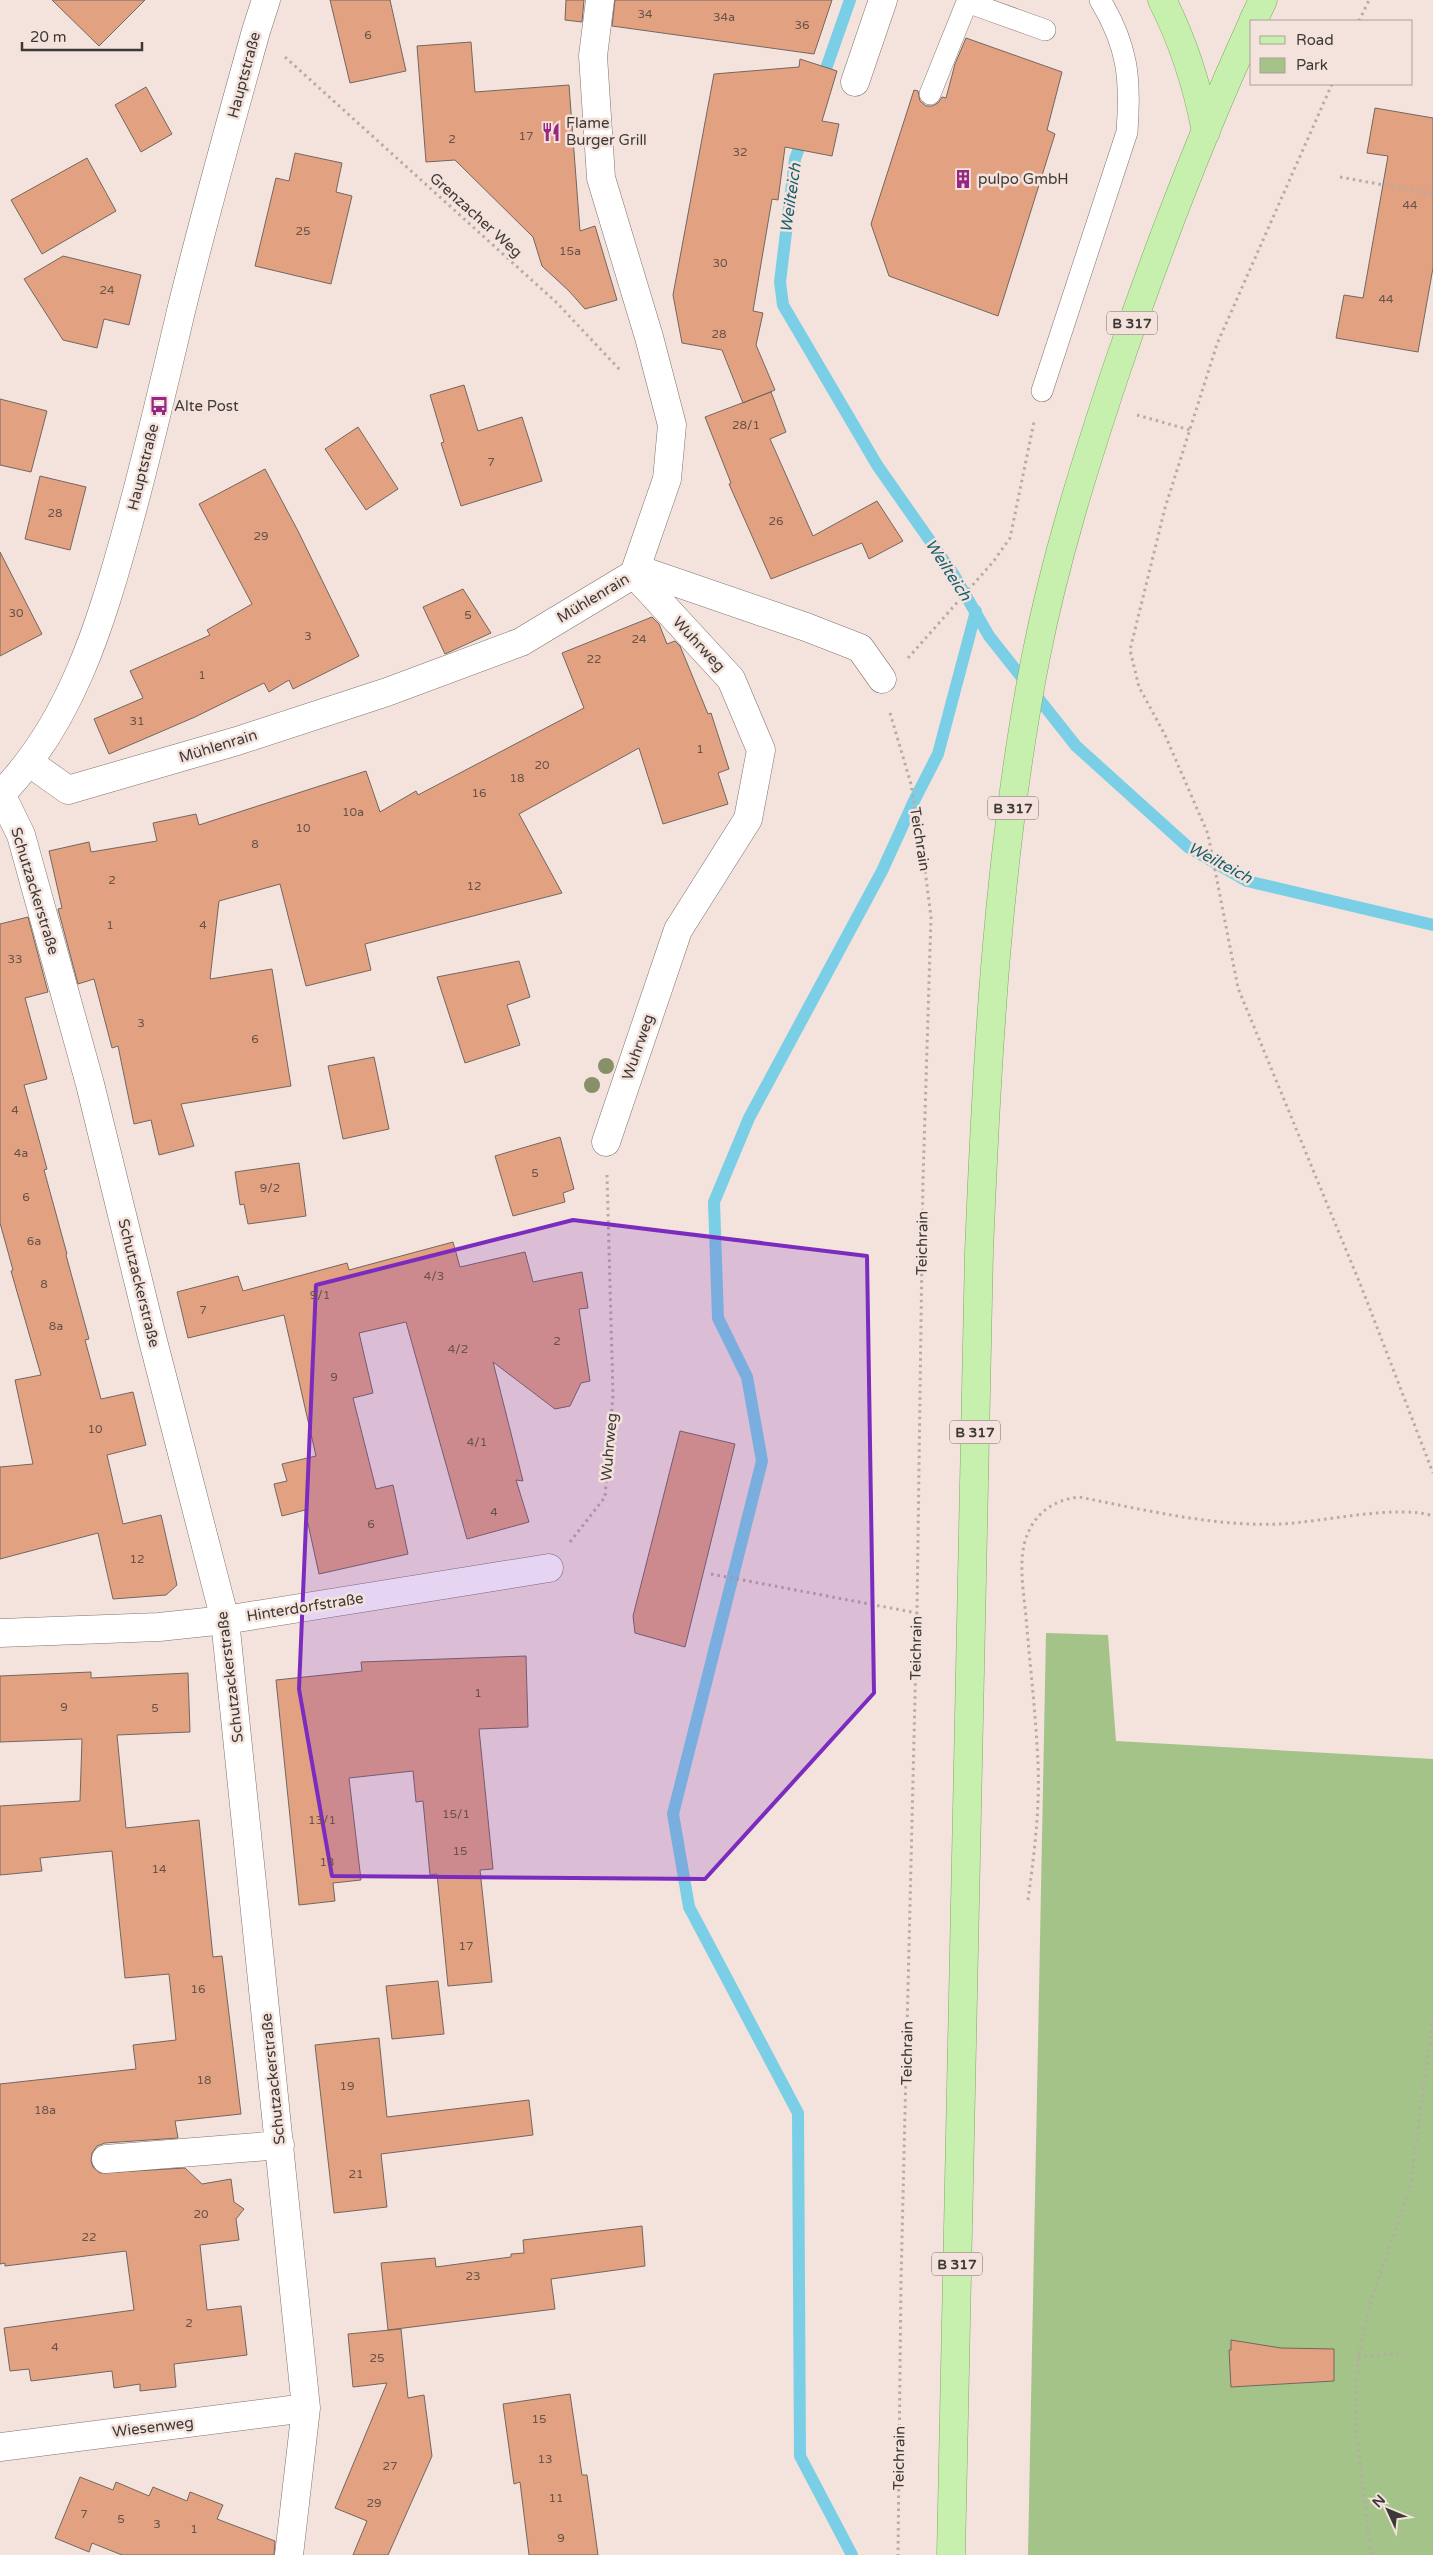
<svg xmlns="http://www.w3.org/2000/svg" width="1433" height="2555" viewBox="0 0 1433 2555" font-family="'Varela Round',sans-serif">
<style>
.green{fill:#a4c388}
.lines{fill:none;stroke-linecap:round;stroke-linejoin:round}
.stream{stroke:#7acfe6;stroke-width:12}
.building{fill:#e2a282;stroke:#73665f}
.service-casing{stroke:#80726b;stroke-width:22}
.minor-casing{stroke:#80726b;stroke-width:29}
.tertiary-casing{stroke:#80726b;stroke-width:29}
.primary-casing{stroke:#7fa962;stroke-width:29}
.path{stroke:#b7aba5;stroke-width:3;stroke-dasharray:2.5 4;stroke-linecap:butt}
.service{stroke:#fff;stroke-width:21}
.minor{stroke:#fff;stroke-width:28}
.tertiary{stroke:#fff;stroke-width:28}
.primary{stroke:#c7f0af;stroke-width:28}
.tree{fill:#879069}
.marked{fill:#7b2cbf;fill-opacity:0.2;stroke:#7b2cbf;stroke-width:4;stroke-linejoin:round}
.labels{text-anchor:middle;dominant-baseline:central;stroke-width:5;stroke-linejoin:round;paint-order:stroke}
.number-label{font-size:12px;fill:#685349}
.shield{fill:#f3e3dc;stroke:#756c68;stroke-width:1}
.shield-label{font-size:14px;font-weight:bold;fill:#3f3936}
.street-label{font-size:15px;fill:#3f3936;stroke:#f3e3dc}
.poi-label{font-size:15px;fill:#3f3936;stroke:#f3e3dc;text-anchor:start}
.water-label{font-size:16px;font-style:italic;fill:#1b6070;stroke:#f3e3dc}
</style>
<rect width="100%" height="100%" fill="#f3e3dc"/>
<path class="green" d="M1046,1633L1108,1635L1116,1741L1433,1759V2555H1028Z"/>
<g class="lines">
<path class="stream" d="M821,83L850,0
M804,135L795,159L780,282L783,305L877,465L954,575L989,636L1076,746L1188,847L1247,881L1433,925
M852,2555L800,2456L798,2113L689,1907L673,1814L762,1461L747,1377L718,1318L714,1202L749,1118L882,871L914,801L938,754L976,611"/>
</g>
<path class="building" d="M52,0H145L99,46Z
M330,0H390L406,71L350,83Z
M566,0H584L582,22L565,20Z
M615,0H832L814,54L612,26Z
M966,38L1062,72L1047,130L1055,134L998,316L889,276L871,224L914,90L918,91L920,101L926,106H932L938,103L942,97L946,98L955,64Z
M471,42L475,92L569,85L580,231L595,226L617,300L585,309L569,291L542,266L533,237L455,160L426,162L417,46Z
M800,59L837,71L822,121L839,124L832,156L785,147L778,200L772,199L753,311L763,313L756,345L775,390L743,403L722,350L682,343L673,295L714,74L799,67Z
M146,87L172,134L141,152L115,105Z
M1375,108L1433,118V268L1418,352L1336,338L1344,295L1363,298L1388,156L1367,153Z
M295,153L342,163L336,192L352,196L331,284L255,266L276,178L289,181Z
M87,158L116,211L42,254L11,200Z
M63,256L141,275L129,325L104,319L97,348L63,340L24,279Z
M464,385L478,431L522,417L542,481L461,506L441,443L444,442L430,395Z
M771,392L786,432L770,439L813,536L877,501L903,541L869,559L862,543L771,579L729,484L731,483L705,417Z
M0,399L47,411L31,472L0,465Z
M358,427L398,489L366,510L325,449Z
M265,469L298,531L359,656L293,689L289,680L269,692L264,683L195,717L109,754L94,719L143,698L130,671L210,635L207,630L252,604L199,504Z
M40,476L86,487L70,550L25,539Z
M0,552L42,634L0,656Z
M463,589L491,633L445,654L423,607Z
M652,617L659,624L667,644L675,641L680,646L708,714L711,713L729,769L718,773L728,804L663,824L639,748L519,814L562,893L365,944L371,970L306,986L280,884L219,901L210,979L272,969L291,1086L181,1104L194,1146L159,1155L151,1120L134,1124L118,1046L112,1048L94,979L78,984L58,909L62,908L49,851L89,842L91,852L157,841L153,823L196,814L199,825L366,771L380,812L416,791L418,795L584,708L562,653Z
M28,917L48,992L25,998L47,1079L24,1085L47,1169L44,1170L67,1254L66,1255L89,1339L85,1340L101,1399L133,1392L146,1445L107,1455L123,1524L161,1515L177,1585L166,1595L113,1599L98,1533L0,1559V1467L33,1464L15,1380L41,1375L11,1271L13,1270L0,1223V924Z
M519,961L530,997L507,1005L520,1045L465,1063L437,977Z
M374,1057L389,1129L343,1139L328,1066Z
M560,1137L574,1189L563,1193L565,1202L513,1216L495,1156Z
M299,1163L306,1216L248,1224L244,1204L240,1205L235,1172Z
M453,1242L460,1267L525,1252L533,1282L582,1272L588,1308L579,1309L590,1381L581,1383L570,1406L555,1409L493,1362L523,1481L516,1480L529,1522L467,1539L406,1322L359,1333L373,1393L353,1398L376,1489L393,1485L408,1554L319,1574L305,1510L282,1516L274,1484L287,1481L282,1464L316,1456L284,1315L188,1338L177,1292L238,1276L243,1291L347,1263L349,1270Z
M680,1431L735,1444L685,1647L635,1633L633,1616Z
M526,1656L528,1727L479,1729L493,1869L480,1870L492,1982L448,1986L437,1874L430,1875L423,1801L416,1802L413,1771L349,1778L361,1880L333,1883L335,1901L299,1905L276,1680L362,1671L361,1662Z
M91,1672V1678L188,1673L190,1732L117,1735L126,1828L199,1820L213,1957L222,1956L241,2114L175,2121L178,2138L105,2143L97,2146L92,2153L91,2161L93,2167L100,2173L185,2168L202,2184L231,2179L234,2202L244,2209L236,2219L239,2240L200,2245L207,2310L241,2306L247,2355L174,2364L176,2387L140,2391V2384L114,2388L112,2371L31,2381L29,2369L10,2371L4,2328L134,2310L126,2251L5,2266V2263L0,2264V2084L136,2069L133,2045L176,2040L169,1974L125,1978L112,1851L40,1858L42,1871L0,1875V1806L80,1801L82,1739L0,1742V1676Z
M438,1981L444,2034L392,2039L386,1986Z
M379,2038L387,2117L529,2100L533,2135L381,2154L387,2207L334,2213L315,2045Z
M642,2226L645,2266L551,2279L555,2309L388,2330L381,2263L435,2258L436,2267L511,2257V2254L524,2253L523,2240Z
M401,2329L408,2398L424,2395L432,2456L388,2555H353L367,2521L335,2508L387,2383L353,2387L348,2334Z
M1231,2340L1281,2348L1334,2349V2381L1231,2387L1229,2350H1231Z
M570,2394L582,2475H587L598,2555H529L520,2482L514,2484L503,2404Z
M80,2477L113,2490L116,2482L149,2496L153,2487L187,2501L190,2492L223,2505L217,2519L275,2541L274,2555H122L92,2543L89,2552L55,2538Z"/>
<g class="lines">
<g class="service-casing">
<path id="service" d="M968,0L967,2L1045,30
M930,94L967,2
M1042,391L1127,132C1131,79 1128,46 1100,0"/>
</g>
<g class="minor-casing">
<path id="minor" d="M855,82L883,0
M637,569L806,627L860,648L882,679
M30,763L68,790L237,741L387,692L521,642L634,574L667,479L672,425L649,337L601,178L593,56L600,0
M1,794L21,835L90,1084L151,1333L225,1620L306,2408L289,2555
M606,1142L678,930L748,819L761,750L731,679L634,574
M0,1633L159,1627L225,1620L549,1568
M106,2159L280,2145
M0,2447L306,2408"/>
</g>
<g class="tertiary-casing">
<path id="tertiary" d="M0,795C71,724 101,623 127,529C147,457 164,384 181,311C204,217 230,124 256,31L266,0"/>
</g>
<g class="primary-casing">
<path id="primary" d="M1162,0C1184,43 1197,84 1206,132
M1253,21L1263,0
M951,2555L979,1252C987,1054 998,851 1036,656C1055,560 1084,467 1115,374C1155,256 1200,138 1252,24"/>
</g>
<path class="path" d="M1359,21L1369,0
M285,57L556,302L620,370
M1332,84L1217,344L1165,508L1130,650L1139,687L1165,735L1208,834L1238,988L1363,1291L1433,1473
M1340,177L1433,194
M1137,415L1190,430
M908,658L993,562L1010,538L1034,422
M890,713L911,784L924,862L931,917L923,1179L917,1613L901,2280L898,2555
M570,1542L605,1497L613,1395L607,1175
M711,1574L917,1613
M1028,1900C1034,1855 1040,1810 1038,1764C1036,1715 1030,1666 1026,1617C1024,1595 1019,1568 1024,1545C1031,1516 1051,1500 1079,1497C1146,1510 1214,1527 1282,1524C1321,1522 1399,1504 1433,1516
M1358,2357L1403,2353
M1371,2555L1355,2422L1358,2357L1372,2297L1410,2188L1433,2017"/>
<use href="#service" class="service"/>
<use href="#minor" class="minor"/>
<use href="#tertiary" class="tertiary"/>
<use href="#primary" class="primary"/>
</g>
<g class="tree">
<circle cx="606" cy="1066" r="8"/>
<circle cx="592" cy="1085" r="8"/>
</g>
<path class="marked" d="M573,1220L867,1256L874,1693L705,1879L332,1876L299,1689L316,1285Z"/>
<defs>
<g id="restaurant-bare" transform="scale(1.5)"><path d="M-5-6h1v4h1v-4h1v4h1v-4h1v5L-1.5 .5V6h-2V.5L-5-1ZM5-6V6H3V1.5H1.5Q1.5-4 5-6Z" fill="#982684" stroke="#f3e3dc" stroke-width="2.5" paint-order="stroke"/></g>
<g id="building-bare" transform="scale(1.5)"><path d="M-4-6H4V6H1V3H-1V6H-4ZM-2.5-4.3h1.7v1.8h-1.7ZM.8-4.3h1.7v1.8H.8ZM-2.5-1h1.7V.8h-1.7ZM.8-1h1.7V.8H.8Z" fill="#982684" stroke="#f3e3dc" stroke-width="2.5" paint-order="stroke"/></g>
<g id="bus-bare" transform="scale(1.5)"><path d="M-5-6H5V4H4V6H2V4H-2V6H-4V4H-5ZM-3.5-4V0h7V-4ZM-3.5 1.2v1.5H-2V1.2ZM2 1.2v1.5H3.5V1.2Z" fill="#982684" stroke="#f3e3dc" stroke-width="2.5" paint-order="stroke"/></g>
</defs>
<g fill-rule="evenodd">
<use href="#restaurant-bare" x="551" y="132"/>
<use href="#building-bare" x="963" y="179"/>
<use href="#bus-bare" x="159" y="406"/>
</g>
<g class="labels">
<g class="number-label">
<text x="645" y="14">34</text>
<text x="724" y="17">34a</text>
<text x="802" y="25">36</text>
<text x="368" y="35">6</text>
<text x="526" y="136">17</text>
<text x="452" y="139">2</text>
<text x="740" y="152">32</text>
<text x="1410" y="205">44</text>
<text x="303" y="231">25</text>
<text x="570" y="251">15a</text>
<text x="720" y="263">30</text>
<text x="107" y="290">24</text>
<text x="1386" y="299">44</text>
<text x="719" y="334">28</text>
<text x="746" y="425">28/1</text>
<text x="491" y="462">7</text>
<text x="55" y="513">28</text>
<text x="776" y="521">26</text>
<text x="261" y="536">29</text>
<text x="16" y="613">30</text>
<text x="468" y="615">5</text>
<text x="308" y="636">3</text>
<text x="639" y="639">24</text>
<text x="594" y="659">22</text>
<text x="202" y="675">1</text>
<text x="137" y="721">31</text>
<text x="700" y="749">1</text>
<text x="542" y="765">20</text>
<text x="517" y="778">18</text>
<text x="479" y="793">16</text>
<text x="353" y="812">10a</text>
<text x="303" y="828">10</text>
<text x="255" y="844">8</text>
<text x="112" y="880">2</text>
<text x="474" y="886">12</text>
<text x="110" y="925">1</text>
<text x="203" y="925">4</text>
<text x="15" y="959">33</text>
<text x="141" y="1023">3</text>
<text x="255" y="1039">6</text>
<text x="15" y="1110">4</text>
<text x="21" y="1153">4a</text>
<text x="535" y="1173">5</text>
<text x="270" y="1188">9/2</text>
<text x="26" y="1197">6</text>
<text x="34" y="1241">6a</text>
<text x="434" y="1276">4/3</text>
<text x="44" y="1284">8</text>
<text x="320" y="1295">9/1</text>
<text x="203" y="1310">7</text>
<text x="56" y="1326">8a</text>
<text x="557" y="1341">2</text>
<text x="458" y="1349">4/2</text>
<text x="334" y="1377">9</text>
<text x="95" y="1429">10</text>
<text x="477" y="1442">4/1</text>
<text x="494" y="1512">4</text>
<text x="371" y="1524">6</text>
<text x="137" y="1559">12</text>
<text x="478" y="1693">1</text>
<text x="64" y="1707">9</text>
<text x="155" y="1708">5</text>
<text x="456" y="1814">15/1</text>
<text x="322" y="1820">13/1</text>
<text x="460" y="1851">15</text>
<text x="327" y="1862">13</text>
<text x="159" y="1869">14</text>
<text x="466" y="1946">17</text>
<text x="198" y="1989">16</text>
<text x="204" y="2080">18</text>
<text x="347" y="2086">19</text>
<text x="45" y="2110">18a</text>
<text x="356" y="2174">21</text>
<text x="201" y="2214">20</text>
<text x="89" y="2237">22</text>
<text x="473" y="2276">23</text>
<text x="189" y="2323">2</text>
<text x="55" y="2347">4</text>
<text x="377" y="2358">25</text>
<text x="539" y="2419">15</text>
<text x="545" y="2459">13</text>
<text x="390" y="2466">27</text>
<text x="556" y="2498">11</text>
<text x="374" y="2503">29</text>
<text x="84" y="2514">7</text>
<text x="121" y="2519">5</text>
<text x="157" y="2524">3</text>
<text x="194" y="2529">1</text>
<text x="561" y="2538">9</text>
</g>
<g class="shield">
<rect x="1107" y="311.5" width="50" height="23" rx="4"/>
<rect x="988" y="796.5" width="50" height="23" rx="4"/>
<rect x="950" y="1420.5" width="50" height="23" rx="4"/>
<rect x="932" y="2252.5" width="50" height="23" rx="4"/>
</g>
<g class="shield-label">
<text x="1132" y="323">B 317</text>
<text x="1013" y="808">B 317</text>
<text x="975" y="1432">B 317</text>
<text x="957" y="2264">B 317</text>
</g>
<g class="street-label">
<text transform="translate(244 75) rotate(-75)">Hauptstraße</text>
<text transform="translate(476 215) rotate(42)">Grenzacher Weg</text>
<text transform="translate(143 467) rotate(-76)">Hauptstraße</text>
<text transform="translate(593 598) rotate(-31)">Mühlenrain</text>
<text transform="translate(699 644) rotate(47)">Wuhrweg</text>
<text transform="translate(218 746) rotate(-17)">Mühlenrain</text>
<text transform="translate(920 839) rotate(81)">Teichrain</text>
<text transform="translate(35 891) rotate(73)">Schutzackerstraße</text>
<text transform="translate(638 1047) rotate(-71)">Wuhrweg</text>
<text transform="translate(922 1243) rotate(-89)">Teichrain</text>
<text transform="translate(139 1283) rotate(76)">Schutzackerstraße</text>
<text transform="translate(609 1447) rotate(-85)">Wuhrweg</text>
<text transform="translate(305 1607) rotate(-9)">Hinterdorfstraße</text>
<text transform="translate(916 1648) rotate(-89)">Teichrain</text>
<text transform="translate(230 1677) rotate(-97)">Schutzackerstraße</text>
<text transform="translate(907 2053) rotate(-89)">Teichrain</text>
<text transform="translate(273 2079) rotate(-96)">Schutzackerstraße</text>
<text transform="translate(153 2427) rotate(-7)">Wiesenweg</text>
<text transform="translate(899 2458) rotate(-89)">Teichrain</text>
</g>
<g class="poi-label">
<text x="566" y="123">Flame<tspan x="566" dy="17">Burger Grill</tspan></text>
<text x="978" y="179">pulpo GmbH</text>
<text x="174" y="406">Alte Post</text>
</g>
<g class="water-label">
<text transform="translate(791 198) rotate(-82)">Weilteich</text>
<text transform="translate(948 570) rotate(57)">Weilteich</text>
<text transform="translate(1220 863) rotate(28)">Weilteich</text>
</g>
</g>
<rect x="1250" y="20" width="162" height="65" fill="#f3e3dc" stroke="#ab9f9a"/>
<rect x="1260" y="36" width="25" height="8" fill="#c7f0af" stroke="#ab9f9a"/>
<text x="1296" y="45" font-size="15" fill="#3f3936">Road</text>
<rect x="1260" y="58" width="25" height="15" fill="#a4c388" stroke="#ab9f9a"/>
<text x="1296" y="70" font-size="15" fill="#3f3936">Park</text>
<g transform="translate(1388 2510) rotate(314)" stroke="#f3e3dc" stroke-width="4" paint-order="stroke">
<path d="M0-4L9 19L0 12L-9 19Z" fill="#3f3936"/>
<text y="-8" font-size="14" font-weight="bold" text-anchor="middle" fill="#3f3936">N</text>
</g>
<path d="M22 42v8h120v-8" fill="none" stroke="#3f3936" stroke-width="2.5"/>
<text x="30" y="42" font-size="15" fill="#3f3936" stroke="#f3e3dc" stroke-width="4" paint-order="stroke">20 m</text>
</svg>
